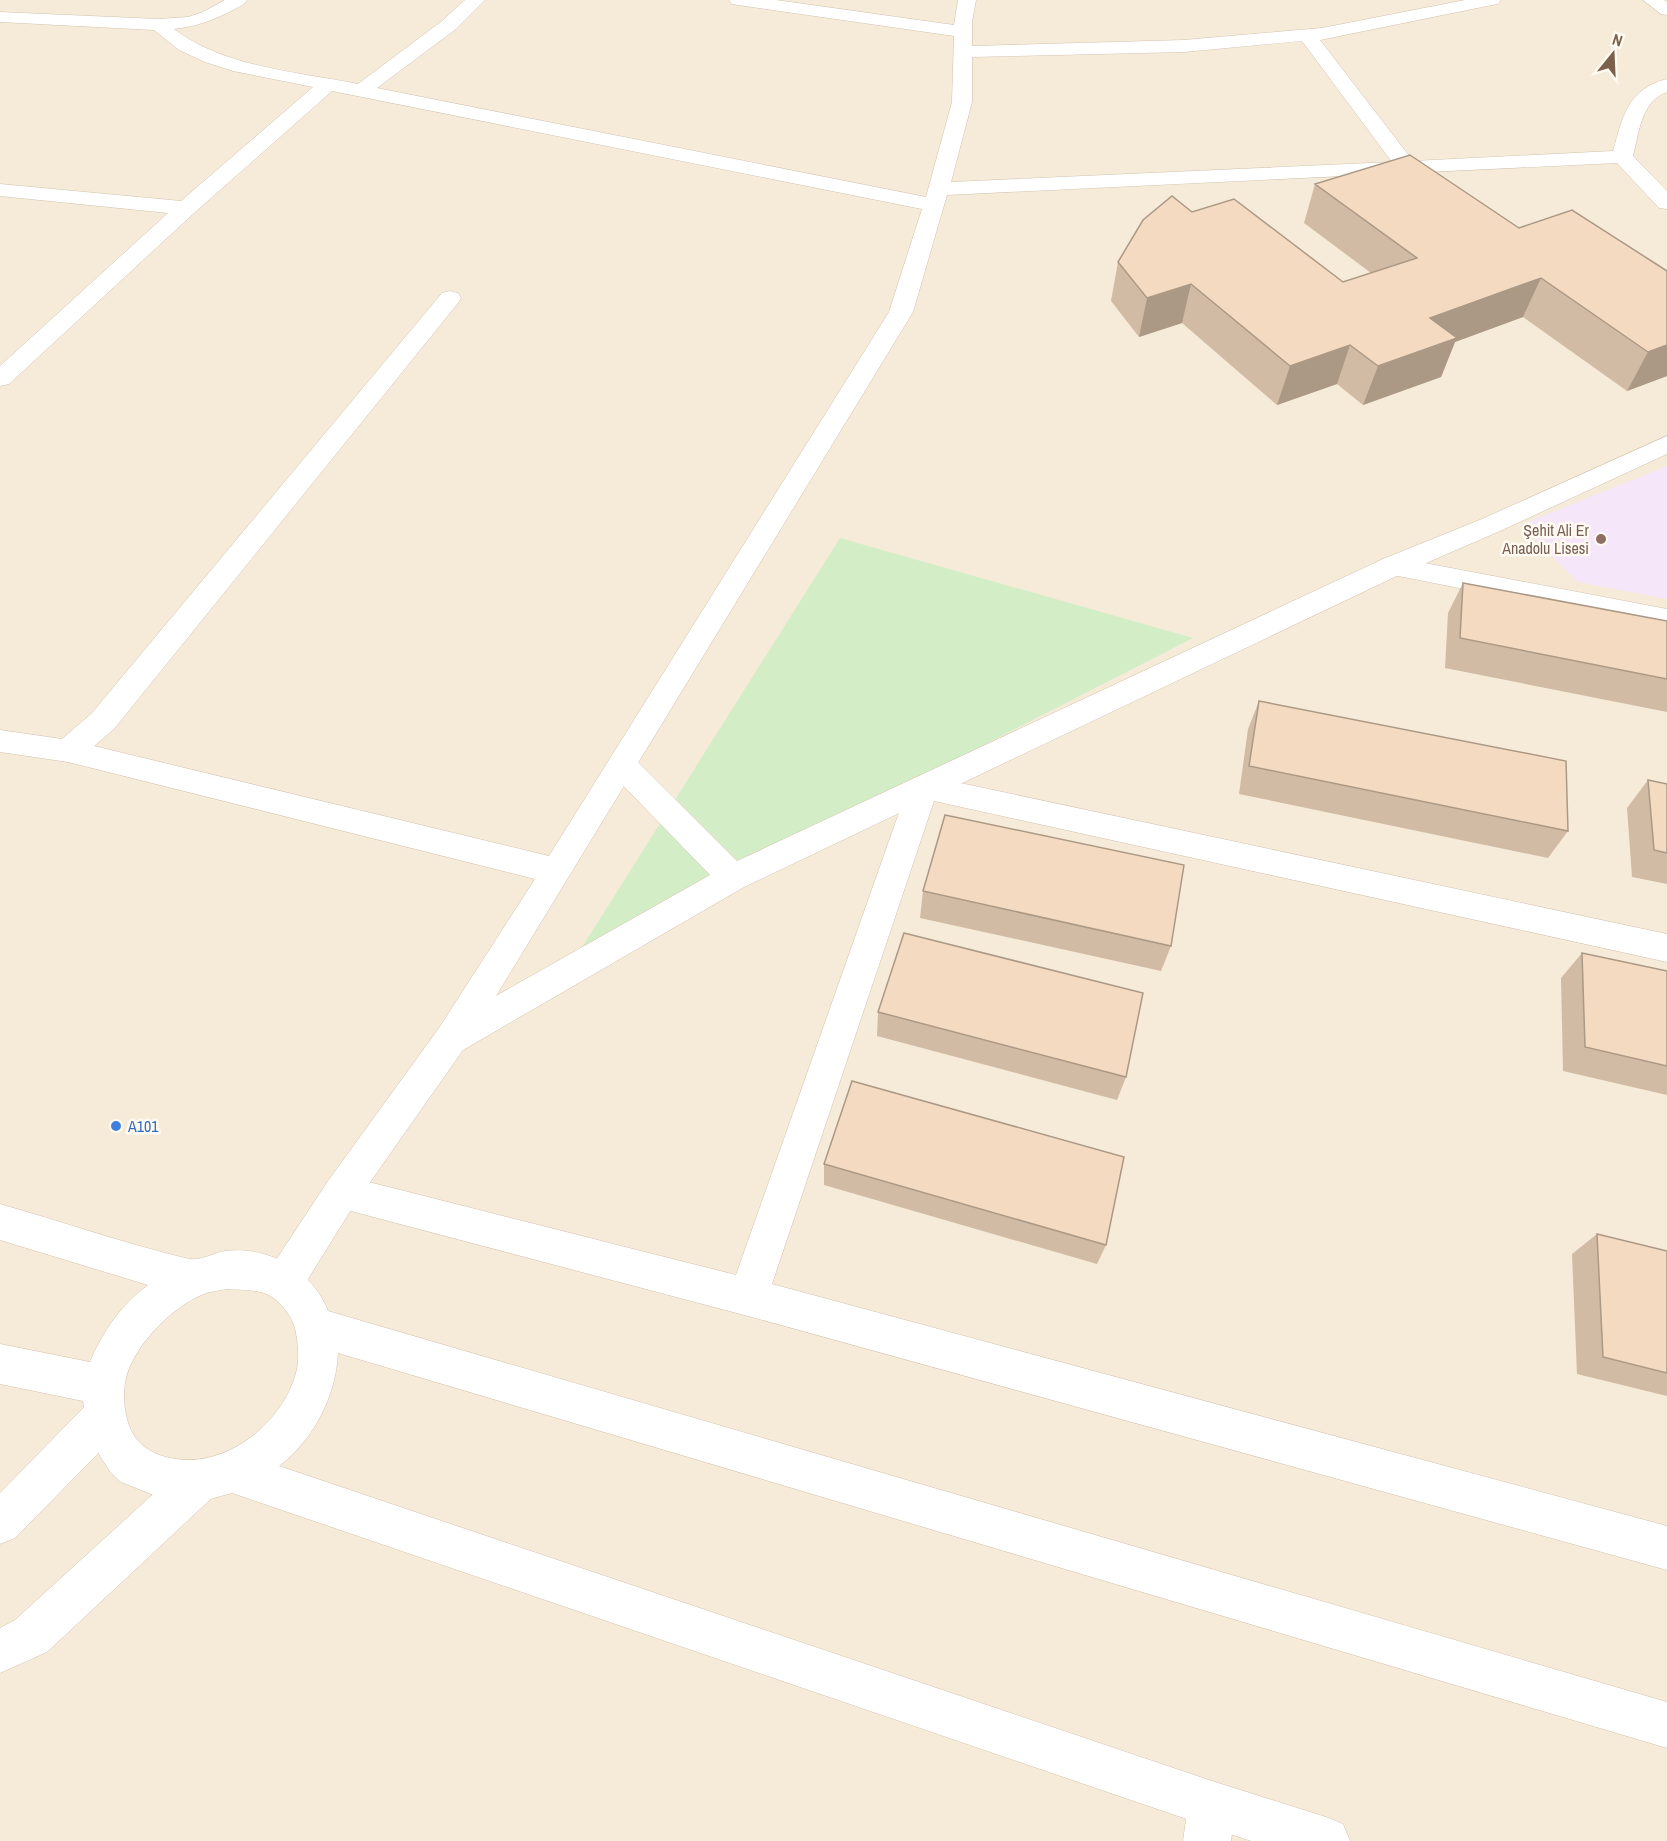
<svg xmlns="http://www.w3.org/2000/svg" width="1667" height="1841" viewBox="0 0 1667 1841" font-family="'Archivo Narrow',sans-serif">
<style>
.residential{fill:#f6ebd8}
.education{fill:#f5e6fa}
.green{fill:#d3edc7}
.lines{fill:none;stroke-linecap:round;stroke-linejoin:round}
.minor-casing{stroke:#d2c1ae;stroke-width:1}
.tertiary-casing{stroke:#d2c1ae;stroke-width:1}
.secondary-casing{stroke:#d5c2ac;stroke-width:1}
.minor{fill:#fff;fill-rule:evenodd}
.tertiary{fill:#fff;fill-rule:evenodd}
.secondary{fill:#fff;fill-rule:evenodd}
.wall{fill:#d2bba5}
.shaded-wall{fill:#ab9986}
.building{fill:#f4dac0;stroke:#ab9986;stroke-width:1.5}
.education-dot{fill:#8d6e63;stroke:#fffbf2;stroke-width:2}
.shop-dot{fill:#3f7fe0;stroke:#fffbf2;stroke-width:2}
.labels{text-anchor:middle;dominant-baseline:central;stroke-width:5;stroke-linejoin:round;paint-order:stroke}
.education-label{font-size:16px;fill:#785e54;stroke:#fffbf2;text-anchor:end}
.shop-label{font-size:16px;fill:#366cbe;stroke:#fffbf2;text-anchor:start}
</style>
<rect width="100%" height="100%" fill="#fdf8ea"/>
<path class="residential" d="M0,0H1667V1841H0Z"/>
<path class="education" d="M1667,466V599L1578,582L1520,525Z"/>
<path class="green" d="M840,538L1193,638L579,952Z"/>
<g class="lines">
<g class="minor-casing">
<path id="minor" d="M225,0H247L244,4C221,17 201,26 174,29C223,67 298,72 358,84L442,21L465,0H485L456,29L377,88L926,197L952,102L954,36L738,5L732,4L729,0H776L954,25L958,0H976L972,22V46L1184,40L1322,28L1465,0H1501L1498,4L1492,5L1320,40L1413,161L1613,151C1623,117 1627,89 1667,79V92C1641,101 1639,133 1633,156L1667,191V209L1659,208L1617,163L947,195L913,312L463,1050L451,1054L439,1050L434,1039L439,1028L535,879L68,762L0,752V730L62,739L92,713L442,293L450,291L458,293L461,298L458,303L114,729L94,746L549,856L889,312L922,209L332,91L194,213L9,384L0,386V366L168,213L0,196V184L181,201L313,87L233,71L205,62L179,50L154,30L0,22V12L159,19L188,17L203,12ZM1302,41L1392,162L951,182L972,102V57L1184,52Z
M1643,0H1664L1667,2V15L1661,14Z
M1393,557L1667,609V629L1383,573L1379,566L1383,559Z
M923,775L1667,934V962L934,801L772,1284L1667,1526V1570L748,1316L328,1205L322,1193L328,1181L341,1175L736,1275L908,787L912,779Z
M104,1396L119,1402L125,1417L119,1432L15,1538L0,1544V1493L89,1402Z
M199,1460L214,1466L220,1481L214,1496L47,1652L0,1673V1628L15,1620L184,1466Z
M1212,1781L1229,1788L1236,1805L1231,1841H1183L1188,1805L1195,1788Z"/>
</g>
<g class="tertiary-casing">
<path id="tertiary" d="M1667,436V454L1500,531L1403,573L744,887L463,1050L354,1205L298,1295L284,1301L270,1295L265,1282L270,1269L328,1181L439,1028L710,875L611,773L607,765L611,757L622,753L633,757L737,861L1383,559L1482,519Z"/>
</g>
<g class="secondary-casing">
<path id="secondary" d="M0,1204C63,1222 126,1244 189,1259C200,1261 214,1253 225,1251C269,1246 312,1270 328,1311L1667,1702V1748L338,1353C336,1397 313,1440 279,1466L1212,1781L1326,1817L1343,1824L1350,1841H1251L232,1493L199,1502H184L156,1496L121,1482L111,1473L100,1456L88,1429L83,1401L0,1384V1344L90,1362C103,1331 121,1305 148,1285L0,1240ZM226,1289C239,1290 254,1289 267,1294C280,1300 291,1315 295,1328C298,1343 300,1359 296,1373C283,1422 228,1467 176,1459C153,1456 133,1444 127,1419C124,1407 123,1395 125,1383C130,1349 172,1306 204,1294C211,1291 219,1291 226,1289Z"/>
</g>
<use href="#minor" class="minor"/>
<use href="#tertiary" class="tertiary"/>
<use href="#secondary" class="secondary"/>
</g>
<path class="wall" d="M1315,184L1519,228L1572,210L1667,376L1627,391L1523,317L1455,342L1441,377L1363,405L1337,384L1277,405L1182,323L1139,337L1111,301L1118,262L1192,212L1343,282L1371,273L1304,223Z
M1463,583L1667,621V712L1445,668L1448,613Z
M1259,701L1568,831L1548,858L1239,794L1248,729Z
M1648,780L1667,784V884L1632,877L1627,808Z
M923,891L1171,946L1161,971L920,918Z
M1582,953L1667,971V1095L1563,1071L1561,978Z
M878,1012L1126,1077L1117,1100L877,1036Z
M824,1164L1106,1245L1097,1264L824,1185Z
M1597,1234L1667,1251V1396L1577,1374L1572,1254Z"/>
<path class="shaded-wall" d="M1541,278L1523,317L1455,342L1441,377L1363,405L1378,366L1430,318Z
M1191,284L1182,323L1139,337L1147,298Z
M1350,345L1337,384L1277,405L1290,366Z
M1667,345V376L1627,391L1648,352Z"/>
<path class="building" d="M1410,155L1519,228L1572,210L1667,271V345L1648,352L1541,278L1430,318L1457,338L1378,366L1350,345L1290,366L1191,284L1147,298L1118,262L1143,220L1172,196L1192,212L1234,199L1343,282L1417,258L1315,184Z
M1463,583L1667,621V679L1460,638Z
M1259,701L1566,761L1568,831L1249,766Z
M1648,780L1667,784V853L1654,850Z
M945,815L1184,865L1171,946L923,891Z
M904,933L1143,993L1126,1077L878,1012Z
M1582,953L1667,971V1066L1585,1047Z
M852,1081L1124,1157L1106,1245L824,1164Z
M1597,1234L1667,1251V1373L1603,1357Z"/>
<circle class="education-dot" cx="1601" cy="539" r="6"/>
<circle class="shop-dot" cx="116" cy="1126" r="6"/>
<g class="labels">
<g class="education-label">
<text x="1589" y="530">Şehit Ali Er<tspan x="1589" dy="18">Anadolu Lisesi</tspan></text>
</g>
<g class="shop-label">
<text x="128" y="1126">A101</text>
</g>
</g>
<g transform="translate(1613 54) rotate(18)" stroke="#fffbf2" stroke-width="4.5" paint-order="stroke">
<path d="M0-4.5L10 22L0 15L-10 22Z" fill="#7b604b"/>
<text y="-9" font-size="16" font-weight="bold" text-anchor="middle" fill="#7b604b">N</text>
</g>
</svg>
